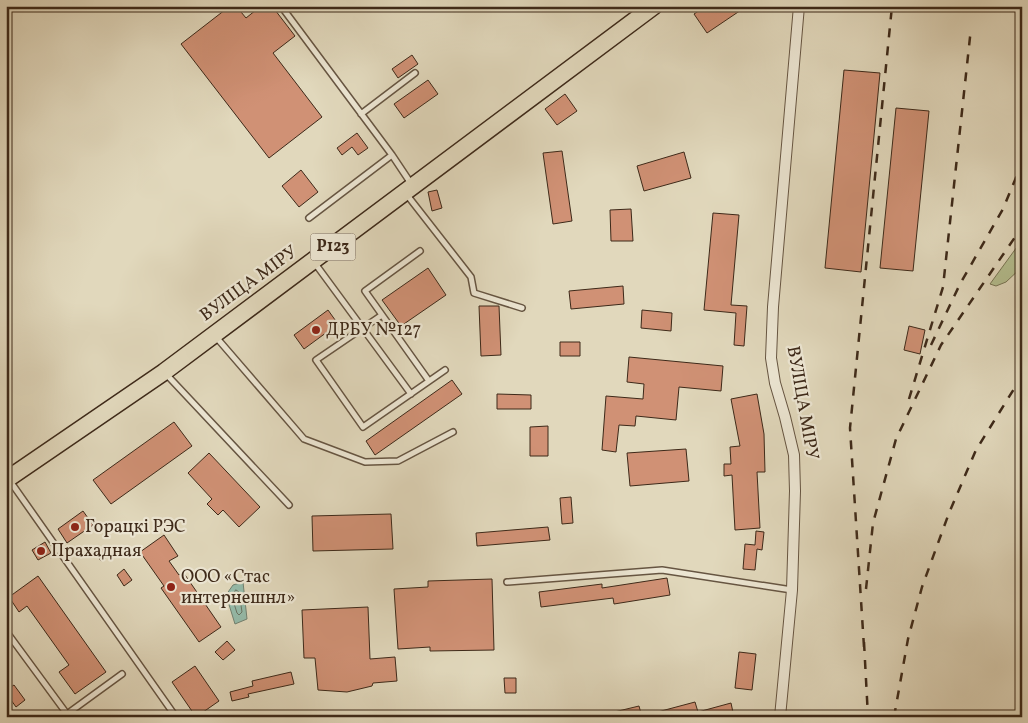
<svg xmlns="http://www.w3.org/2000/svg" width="1028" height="723" viewBox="0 0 1028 723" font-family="Vollkorn,serif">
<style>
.green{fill:#b4be8f;stroke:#787454}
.water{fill:#95bbaa;stroke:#728170}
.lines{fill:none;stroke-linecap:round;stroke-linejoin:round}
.shore{stroke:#697262;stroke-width:1}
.building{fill:#d09175;stroke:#3d2919}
.service-casing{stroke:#665542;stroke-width:8}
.minor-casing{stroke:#665542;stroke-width:12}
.primary-casing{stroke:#3d2919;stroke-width:19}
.service{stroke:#ece6d3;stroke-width:5}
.minor{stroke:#ece6d3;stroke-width:10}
.primary{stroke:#e1d8bc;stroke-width:16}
.rail{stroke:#3d2919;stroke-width:2.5;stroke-dasharray:9 9;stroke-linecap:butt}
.poi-dot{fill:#8f2418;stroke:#ece6d3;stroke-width:2}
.labels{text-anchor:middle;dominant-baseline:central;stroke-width:4.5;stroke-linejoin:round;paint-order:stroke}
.shield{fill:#ece6d3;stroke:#726251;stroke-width:1}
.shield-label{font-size:16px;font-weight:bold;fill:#3d2919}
.street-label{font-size:18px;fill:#3d2919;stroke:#ece6d3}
.poi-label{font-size:18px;fill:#3d2919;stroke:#ece6d3;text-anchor:start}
</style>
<rect width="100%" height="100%" fill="#e1d8bc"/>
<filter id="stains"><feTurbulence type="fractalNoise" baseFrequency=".004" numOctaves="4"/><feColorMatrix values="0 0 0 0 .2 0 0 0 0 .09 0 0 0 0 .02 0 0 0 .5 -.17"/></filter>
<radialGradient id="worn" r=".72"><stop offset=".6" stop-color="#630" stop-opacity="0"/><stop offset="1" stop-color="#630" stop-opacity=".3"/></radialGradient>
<path class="green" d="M1022,240V267L1006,282L996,286L990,284Z"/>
<path class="water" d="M243,582L247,619L235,624L226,595L233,585Z"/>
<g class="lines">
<path class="shore" d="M236,590L239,592L242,612L239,615L237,613L232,597Z"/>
</g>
<path class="building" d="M230,6H236L246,18L261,6H272L295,36L273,53L322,117L269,158L181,44Z
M706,6H747L707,33L694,14Z
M412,55L418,64L398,78L392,69Z
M844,70L880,73L861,272L825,268Z
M428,80L438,94L404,118L394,104Z
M565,94L577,111L557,125L545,109Z
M896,108L929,111L913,271L880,268Z
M357,133L368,148L358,155L352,147L342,155L337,148Z
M562,151L572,221L553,224L543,153Z
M684,152L691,178L644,191L637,166Z
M301,170L318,192L299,207L282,186Z
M437,190L442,208L432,211L428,192Z
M631,209L633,241H611L610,210Z
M713,213L739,215L731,305L747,306L744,346L734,345L736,313L704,310Z
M428,268L446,295L401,326L382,300Z
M623,286L624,304L571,309L569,291Z
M479,306H499L501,355L481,356Z
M328,310L338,324L304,349L294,335Z
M642,310L672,313L671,331L641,328Z
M909,326L925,330L920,354L904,350Z
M560,342H580V356H560Z
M629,357L723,366L721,391L679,387L676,420L636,416L635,426L619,425L616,452L602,450L606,396L643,399L644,384L627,382Z
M452,380L462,394L375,455L366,441Z
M497,394L531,395V409H497Z
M757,394L764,434L765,472H757L760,528L735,530L732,475L724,476V464H731L730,447L740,446L731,399Z
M174,422L192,446L111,504L93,480Z
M548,426V456H530V427Z
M686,449L689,481L630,486L627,453Z
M209,453L260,507L239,527L223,510L218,515L207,504L212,499L188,473Z
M571,497L573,523L562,524L560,498Z
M83,511L93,525L67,543L58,529Z
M391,514L393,549L313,551L312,516Z
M548,527L550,540L477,546L476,533Z
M756,531L764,532L762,550L757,549L755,570L743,569L745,544L755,545Z
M164,535L178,556L169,561L179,575L183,572L221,627L199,642L161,588L164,586L140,552Z
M45,542L51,553L38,560L32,550Z
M103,548L108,556L101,561L96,553Z
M124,569L132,580L124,586L117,575Z
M38,576L106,672L75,694L59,672L69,665L27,606L19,612L9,597Z
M667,578L670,595L614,604L613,598L541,607L539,592L602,584V588Z
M492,579L494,650L430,651V647L398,649L394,589L428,587V581Z
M368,607L370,659L395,657L397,681L373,683L372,686L347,692L318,690L315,658H304L302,610Z
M227,641L235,650L223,660L215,652Z
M739,652L756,654L752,690L735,688Z
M195,666L219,701L196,717L172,682Z
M291,672L294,684L248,694L249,697L232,701L230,692L253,686L252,681Z
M504,678H516V693H505Z
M14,685L25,700L16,707L6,693V690Z
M695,702L698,712L731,703L734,717H650V714Z
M639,706L642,717H607L606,714Z"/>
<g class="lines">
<g class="service-casing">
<path id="service" d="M281,6L392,155L412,185
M361,114L415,73
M407,195L471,277L474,293L522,308
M309,218L392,155
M420,251L365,291L429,381
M314,262L411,394
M382,315L316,360L363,427L445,370
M216,337L304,439L365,462L398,461L453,432
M166,374L289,505
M10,481L176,717
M507,582L662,570L792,590
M6,631L67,714L122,674"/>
</g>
<g class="minor-casing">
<path id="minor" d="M780,717L792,590L795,491L794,455L785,417L775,383L771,358L773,307L799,6"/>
</g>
<g class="primary-casing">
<path id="primary" d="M6,480L164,372L654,6"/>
</g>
<use href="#service" class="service"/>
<use href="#minor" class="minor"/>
<use href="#primary" class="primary"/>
<path class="rail" d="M931,345L960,284L1003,209L1022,163
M909,399L943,287L971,28
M866,589L873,523L896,439L941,345L1022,227
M864,642L868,717
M864,647L850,428L892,6
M894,717L908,639L922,587L949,513L976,450L1022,376"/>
</g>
<g class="poi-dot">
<circle cx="316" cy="330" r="5"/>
<circle cx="75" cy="527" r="5"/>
<circle cx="41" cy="551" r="5"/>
<circle cx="171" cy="587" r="5"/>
</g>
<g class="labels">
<rect class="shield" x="310.5" y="233.5" width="45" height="27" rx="4"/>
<g class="shield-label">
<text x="333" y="247">Р123</text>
</g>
<g class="street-label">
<text transform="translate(249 284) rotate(-36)">ВУЛІЦА МІРУ</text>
<text transform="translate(802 403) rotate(80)">ВУЛІЦА МІРУ</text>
</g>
<g class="poi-label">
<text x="326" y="330">ДРБУ №127</text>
<text x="85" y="527">Горацкі РЭС</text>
<text x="51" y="551">Прахадная</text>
<text x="181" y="577">ООО «Стас<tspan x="181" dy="21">интернешнл»</tspan></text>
</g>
</g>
<rect width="1028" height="723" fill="none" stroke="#e1d8bc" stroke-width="25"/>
<rect x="8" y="8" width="1013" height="708" fill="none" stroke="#3d2919" stroke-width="2.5"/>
<rect x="12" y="12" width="1003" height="698" fill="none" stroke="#3d2919"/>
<rect width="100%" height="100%" filter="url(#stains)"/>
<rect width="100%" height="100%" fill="url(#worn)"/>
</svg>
